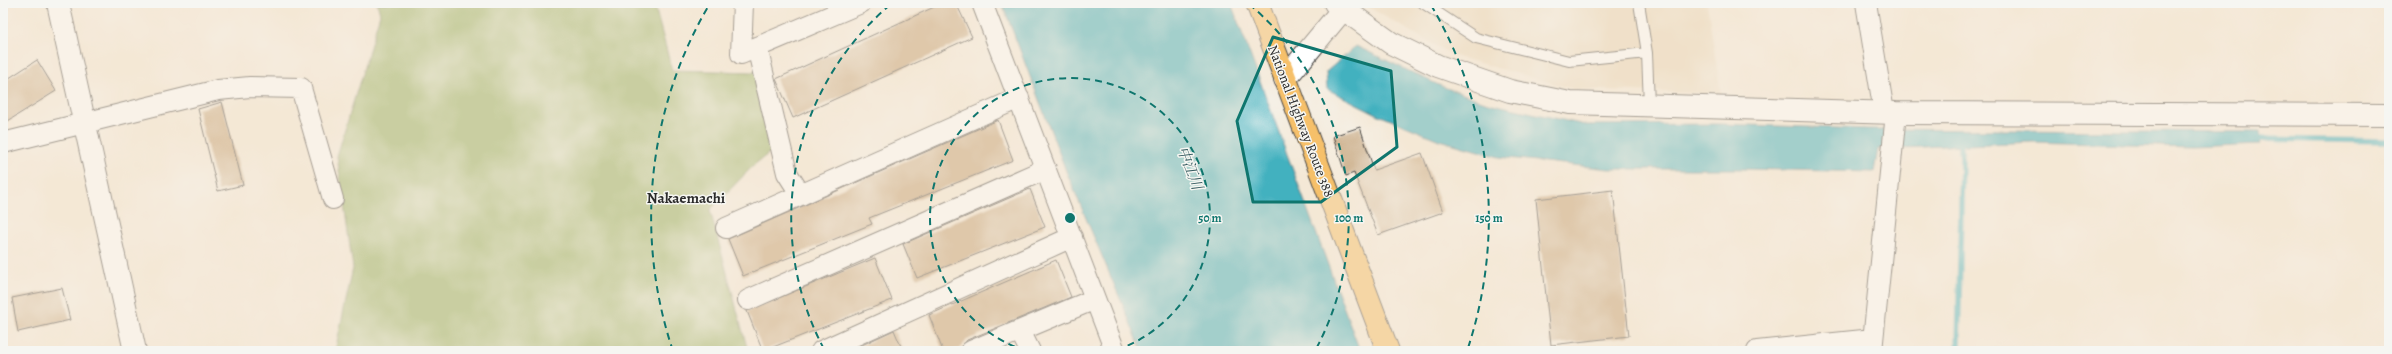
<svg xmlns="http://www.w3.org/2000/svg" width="2392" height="354" viewBox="0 0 2392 354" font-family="Alegreya,'Noto Serif JP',serif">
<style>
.built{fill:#ebd8ba}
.forest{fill:#95b062;stroke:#606e46}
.water{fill:#43b1bf;stroke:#376e75}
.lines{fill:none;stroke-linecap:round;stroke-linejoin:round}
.stream{stroke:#43b1bf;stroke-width:5.5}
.building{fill:#c5a277}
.service-casing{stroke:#494745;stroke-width:12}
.minor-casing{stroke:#494745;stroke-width:22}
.tertiary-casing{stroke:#494745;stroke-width:24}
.trunk-casing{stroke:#494745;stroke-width:24}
.service{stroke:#fff;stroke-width:10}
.minor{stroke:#fff;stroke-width:20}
.tertiary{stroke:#fff;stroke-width:22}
.trunk{stroke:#f6c06b;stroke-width:22}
.marked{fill:none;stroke:#0f766e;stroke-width:3;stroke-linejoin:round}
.ring{fill:none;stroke:#0f766e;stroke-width:2;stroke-dasharray:7 5}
.labels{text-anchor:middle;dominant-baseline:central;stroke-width:3;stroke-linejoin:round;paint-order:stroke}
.street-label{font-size:14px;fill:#2b2b2b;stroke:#f6f6f2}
.water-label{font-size:15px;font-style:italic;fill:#335a5f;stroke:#f6f6f2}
.neighbourhood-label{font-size:15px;font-weight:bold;fill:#2b2b2b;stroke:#f6f6f2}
.centre{fill:#0f766e;stroke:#f6f6f2;stroke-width:2}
.ring-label{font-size:12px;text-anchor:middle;font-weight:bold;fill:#0f766e;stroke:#f6f6f2;stroke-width:3;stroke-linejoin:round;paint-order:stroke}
</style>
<rect width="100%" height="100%" fill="#f6f6f2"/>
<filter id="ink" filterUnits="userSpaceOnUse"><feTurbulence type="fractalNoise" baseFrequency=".025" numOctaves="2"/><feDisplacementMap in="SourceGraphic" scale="8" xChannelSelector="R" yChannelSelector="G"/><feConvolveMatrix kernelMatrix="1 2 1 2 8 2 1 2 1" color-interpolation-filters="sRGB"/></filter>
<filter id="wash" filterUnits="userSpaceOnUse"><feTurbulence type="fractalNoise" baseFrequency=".012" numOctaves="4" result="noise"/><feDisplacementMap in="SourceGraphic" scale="16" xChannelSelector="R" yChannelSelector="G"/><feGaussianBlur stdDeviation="0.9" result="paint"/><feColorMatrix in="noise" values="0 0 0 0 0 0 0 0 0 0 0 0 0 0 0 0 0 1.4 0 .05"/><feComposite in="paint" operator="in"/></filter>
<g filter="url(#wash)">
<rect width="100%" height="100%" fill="#f4e8d6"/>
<path class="built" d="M1361,3H1707L1721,94L1573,89L1454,56Z"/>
<path class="forest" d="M377,3H654L672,70L758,72L777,147L754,165L710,210L748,351H335L353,268L337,156L380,14Z"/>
<path class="water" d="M1002,3H1231L1360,351H1142L1066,171Z
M1356,46L1441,86L1488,103L1585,125L1718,124L1868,129L2259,132L2260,144L2192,147L2033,142L1878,149L1874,172L1743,169H1609L1499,157L1439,140L1379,115L1327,89L1326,72Z"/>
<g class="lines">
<path class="stream" d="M2253,139L2389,141
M1958,351L1962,159L1960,138"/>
</g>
<g id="blocks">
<path class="building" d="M943,3H956L972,37L793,118L776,79Z
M37,60L56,91L3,124V82Z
M222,102L243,185L218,191L198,109Z
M998,120L1013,160L869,218L872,224L743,276L728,239Z
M1360,127L1374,170L1422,153L1443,212L1378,235L1354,173L1346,176L1333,136Z
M1030,189L1045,227L917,278L903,244Z
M1613,190L1629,336L1551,345L1536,199Z
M875,258L892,300L763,351L747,311Z
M1056,260L1071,297L967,340L960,349L943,351L929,315Z
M62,288L70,320L18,332L12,298Z
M894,330L903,351H849Z"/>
</g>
</g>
<g filter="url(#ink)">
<use href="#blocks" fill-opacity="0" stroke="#494745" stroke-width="1"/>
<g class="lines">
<g class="service-casing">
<path id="service" d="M1423,3L1476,38L1569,61L1647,53
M1639,3L1647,53L1649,105"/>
</g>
<g class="minor-casing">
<path id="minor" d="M743,3L741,54L861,3
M982,3L1115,351
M1866,3L1884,112
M757,47L787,173L801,195
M3,143L218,90L250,87L301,88L333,199
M726,228L1019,98
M748,300L1046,169
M1020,331L1030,351
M821,351L1072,237
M971,351L1095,299
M1757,351L1873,339
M1872,351L1896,113"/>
</g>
<g class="tertiary-casing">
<path id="tertiary" d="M58,3L135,351
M1335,3L1391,43L1438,66L1510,91L1570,103L1896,113L2389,115
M1285,79L1343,9"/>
</g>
<g class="trunk-casing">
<path id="trunk" d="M1257,3L1388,351"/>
</g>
<use href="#service" class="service"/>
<use href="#minor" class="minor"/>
<use href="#tertiary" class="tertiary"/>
<use href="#trunk" class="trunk"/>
</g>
</g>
<path d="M0 0H2392V354H0ZM1273,37L1391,71L1397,147L1321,202H1253L1237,121Z" fill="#f4e8d6" fill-opacity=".55" fill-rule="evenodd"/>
<path class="marked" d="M1273,37L1391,71L1397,147L1321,202H1253L1237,121Z"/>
<g class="ring">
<path d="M1026 351A140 140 0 1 1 1114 351"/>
<path d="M824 349A279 279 0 0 1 891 4M1249 4A279 279 0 0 1 1316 349"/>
<path d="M673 351A419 419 0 0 1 709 5M1431 5A419 419 0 0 1 1467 351"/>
</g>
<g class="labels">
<g class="street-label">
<text transform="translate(1301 121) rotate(69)">National Highway Route 388</text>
</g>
<g class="water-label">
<text transform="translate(1190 168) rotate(69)">中江川</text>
</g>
<g class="neighbourhood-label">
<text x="686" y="198">Nakaemachi</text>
</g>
</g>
<circle cx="1070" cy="218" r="6" class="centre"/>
<g class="ring-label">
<text x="1210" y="222">50 m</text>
<text x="1349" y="222">100 m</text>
<text x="1489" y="222">150 m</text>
</g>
<rect width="2392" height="354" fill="none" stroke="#f6f6f2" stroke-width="16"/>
</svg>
